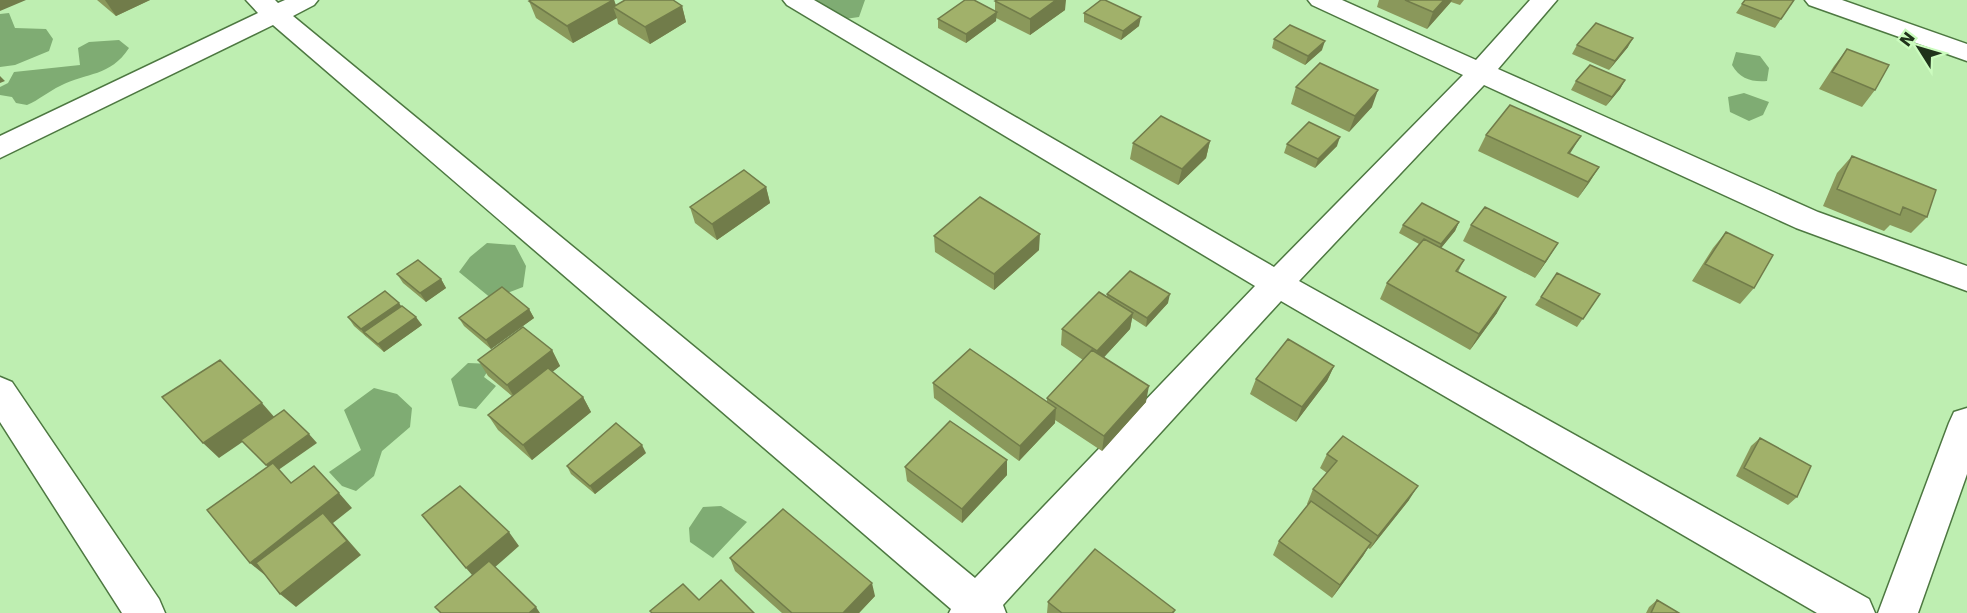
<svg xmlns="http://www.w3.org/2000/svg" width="1967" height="613" viewBox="0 0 1967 613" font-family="'DejaVu Sans',sans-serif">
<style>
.forest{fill:#7fac73}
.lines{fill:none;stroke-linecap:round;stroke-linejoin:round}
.street-casing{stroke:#4d7841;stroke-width:3}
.street{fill:#fff;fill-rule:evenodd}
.wall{fill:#8a985b}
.shaded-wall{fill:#717c4a}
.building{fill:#a1b16a;stroke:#717c4a;stroke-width:1.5}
</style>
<rect width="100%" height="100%" fill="#beeeb1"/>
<path class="forest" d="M810,0H865L859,17L838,20Z
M9,13L15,28L46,29L53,39L49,51L15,65L0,67V14Z
M119,40L129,48C110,77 87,72 60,86C49,91 39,100 27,105L16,103L12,97L0,95V87L8,83L14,72L80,65L78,48L89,42Z
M1736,52L1760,56L1769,68L1767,81C1751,82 1740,79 1732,65Z
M1744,93L1769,102L1763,115L1749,121L1730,112L1728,97Z
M487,243L515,245L526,266L523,287L492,299L459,272L470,257Z
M468,363L492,364L484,377L496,386L476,409L459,406L451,379Z
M374,388L397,394L412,408L410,427L382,451L374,476L356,491L342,486L329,472L361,450L344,410Z
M721,506L747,522L713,558L690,542L689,528L703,507Z"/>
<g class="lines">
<g class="street-casing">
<path id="street" d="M246,0H275L278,3L285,0H318L314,5L293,16L975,578L1255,286L787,5L783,0H814L1274,267L1463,75L1312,5L1308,0H1342L1476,60L1530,0H1557L1498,69L1818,212L1967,266V291L1796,228L1484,85L1299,281L1869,599L1875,613H1817L1281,301L1003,605L1006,613H949L951,609L273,25L0,158V136L258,13Z
M1805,0H1842L1967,44V61L1809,5Z
M0,377L12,382L159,599L165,613H122L0,422Z
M1967,408V474L1918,613H1878L1949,423L1954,412Z"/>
</g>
<use href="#street" class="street"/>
</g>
<path class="wall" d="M97,0H150L116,16Z
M531,0H614L616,5L682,6L686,22L650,44L618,24L617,18L573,43L536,18L529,1Z
M1379,0H1464L1460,5L1451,2L1427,29L1377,7Z
M1745,0H1794L1775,28L1736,13Z
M995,1L1065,10L1030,35L996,18V21L966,43L938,28V19L995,11Z
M1084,13L1139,26L1121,40L1084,22Z
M1274,39L1322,50L1305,65L1272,48Z
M1577,45L1628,47L1609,70L1572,54Z
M1847,49L1875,90L1862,107L1819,89L1834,66Z
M1625,80L1620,89L1606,106L1571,90L1576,81Z
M1296,87L1372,107L1349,132L1291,104Z
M1486,135L1599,167L1578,198L1478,151Z
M1210,141L1206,158L1178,185L1130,159L1133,143Z
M1287,144L1337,146L1315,168L1284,153Z
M1852,156L1927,217L1911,233L1890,225L1884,231L1823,206L1837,173Z
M766,187L770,203L717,240L695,223L690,207Z
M1459,222L1455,231L1441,248L1464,260L1458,272L1497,313L1470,350L1380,299L1387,283L1419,244L1399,233L1403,225Z
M1471,225L1548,259L1535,278L1463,241Z
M1726,232L1754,288L1740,304L1692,281L1713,248Z
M934,236L1039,250L994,290L935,252Z
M397,274L441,279L446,288L426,302L403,283Z
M1107,294L1168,303L1146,327L1132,318L1130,329L1104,357L1146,402L1102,451L1055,420V423L1019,461L934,398L933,383L1047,401V398L1083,360L1061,345L1062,329L1107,297Z
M1600,294L1577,327L1535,305L1541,297Z
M401,306L422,325L384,352L354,326L348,317Z
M529,309L534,318L491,349L464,326L459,318Z
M552,350L560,366L552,372L583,397L591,412L532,460L498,430L488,415L512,396L488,376L478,360Z
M1334,366L1327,381L1296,422L1250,394L1256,379Z
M1760,438L1797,497L1788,505L1736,476L1751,446Z
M646,453L595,494L571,474L567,466Z
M1327,454L1409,500L1370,549L1368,548L1363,556L1332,598L1273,555L1279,541L1308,505L1307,504L1313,489L1327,473L1320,468Z
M1007,460V475L962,523L907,481L905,467Z
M730,558L875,596L859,613H782L735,571Z
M1657,600L1679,613H1646L1649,607Z
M1048,602L1175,610L1174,613H1047Z"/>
<path class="shaded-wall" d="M0,0H26L0,11Z
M105,0H150L116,16Z
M613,0H614L617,9L613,7L617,18L573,43L567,26Z
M1056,0H1066L1065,10L1030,35V19Z
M1444,0H1452L1450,3L1427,29L1433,12Z
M682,6L686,22L650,44L645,27Z
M997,12L996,21L966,43V34Z
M1141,17L1139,26L1121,40L1123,31Z
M1633,38L1628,47L1609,70L1615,61Z
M1325,41L1322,50L1305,65L1308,56Z
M0,76L5,81L0,83Z
M1625,80L1620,89L1606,106L1612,97Z
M1378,90L1372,107L1349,132L1355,116Z
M1581,136L1571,152L1559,169L1568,153Z
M1340,137L1337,146L1315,168L1318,159Z
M1210,141L1206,158L1178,185L1182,169Z
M1599,167L1589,183L1578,198L1588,182Z
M766,187L770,203L717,240L712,224Z
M1459,222L1455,231L1437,253L1441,244Z
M1040,234L1039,250L994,290V274Z
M1558,243L1548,259L1535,278L1545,262Z
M441,279L446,288L426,302L420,293Z
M1170,294L1168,303L1146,327L1147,318Z
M1506,297L1497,313L1470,350L1479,334Z
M399,303L405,311L364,332L367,338L361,329Z
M529,309L534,318L491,349L486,340Z
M1133,313L1130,329L1095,367L1097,351Z
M416,317L422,325L384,352L378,344Z
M552,350L560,366L516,400L507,385Z
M1334,366L1327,381L1296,422L1302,407Z
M1149,386L1146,402L1102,451L1104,436Z
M583,397L591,412L532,460L523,445Z
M262,403L276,419L219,458L203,443Z
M1056,408L1055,423L1019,461L1020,446Z
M309,434L317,443L274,473L266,465Z
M642,445L646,453L595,494L590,486Z
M1007,460V475L962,523V509Z
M1418,486L1409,500L1370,549L1378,536Z
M339,493L352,508L333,523L361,555L296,607L280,594L266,576L250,563Z
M509,532L519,546L478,582L466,568Z
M1371,543L1363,556L1332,598L1340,585Z
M872,583L875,596L859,613H843Z
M536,607L540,613H529Z"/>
<path class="building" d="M531,0H613L567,26L529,1Z
M625,0H673L682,6L645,27L613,7Z
M965,0H974L997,12L966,34L938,19Z
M997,0H1056L1030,19L995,1Z
M1101,0H1105L1141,17L1123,31L1084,13Z
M1405,0H1444L1433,12Z
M1745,0H1794L1781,19L1742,4Z
M1596,23L1633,38L1615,61L1577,45Z
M1290,25L1325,41L1308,56L1274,39Z
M1847,49L1889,65L1875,90L1832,72Z
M1320,63L1378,90L1355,116L1296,87Z
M1590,65L1625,80L1612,97L1576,81Z
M1510,105L1581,136L1568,153L1599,167L1588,182L1486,135Z
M1161,116L1210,141L1182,169L1133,143Z
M1309,122L1340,137L1318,159L1287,144Z
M1852,156L1936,190L1927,217L1903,207L1900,215L1837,189Z
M744,170L766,187L712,224L690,207Z
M980,197L1040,234L994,274L934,236Z
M1422,203L1459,222L1441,244L1403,225Z
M1485,207L1558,243L1545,262L1471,225Z
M1726,232L1773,255L1754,288L1705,264Z
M1424,239L1464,260L1456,271L1506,297L1479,334L1387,283Z
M418,260L441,279L420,293L397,274Z
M1130,271L1170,294L1147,318L1107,294Z
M1557,273L1600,294L1583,319L1541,297Z
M502,287L529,309L486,340L459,318Z
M385,291L399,303L361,329L348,317Z
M1099,292L1133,313L1097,351L1062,329Z
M402,306L416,317L378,344L364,332Z
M523,327L552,350L507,385L478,360Z
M1288,339L1334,366L1302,407L1256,379Z
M970,349L1056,408L1020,446L933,383Z
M1092,350L1149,386L1104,436L1047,398Z
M220,360L262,403L203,443L162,397Z
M548,368L583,397L523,445L488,415Z
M284,410L309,434L266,465L241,440Z
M950,421L1007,460L962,509L905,467Z
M616,423L642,445L590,486L567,466Z
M1343,436L1418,486L1378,536L1313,489L1337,461L1327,454Z
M1760,438L1811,466L1797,497L1744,468Z
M273,463L291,483L314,466L339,493L250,563L207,510Z
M460,486L509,532L466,568L422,515Z
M1311,501L1371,543L1340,585L1279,541Z
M783,509L872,583L843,613H792L730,558Z
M323,513L347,541L280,594L256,563Z
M1095,549L1175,610L1172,613H1062L1048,602Z
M489,561L536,607L529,613H441L435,607Z
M721,580L754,613H652L650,611L683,584L699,600Z
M1657,600L1679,613H1651Z"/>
<g transform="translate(1919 48) rotate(307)" stroke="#cbfcbe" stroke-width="4.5" paint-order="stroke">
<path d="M0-4.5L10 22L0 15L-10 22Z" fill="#20331b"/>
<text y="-9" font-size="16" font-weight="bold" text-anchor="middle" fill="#20331b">N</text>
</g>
</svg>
